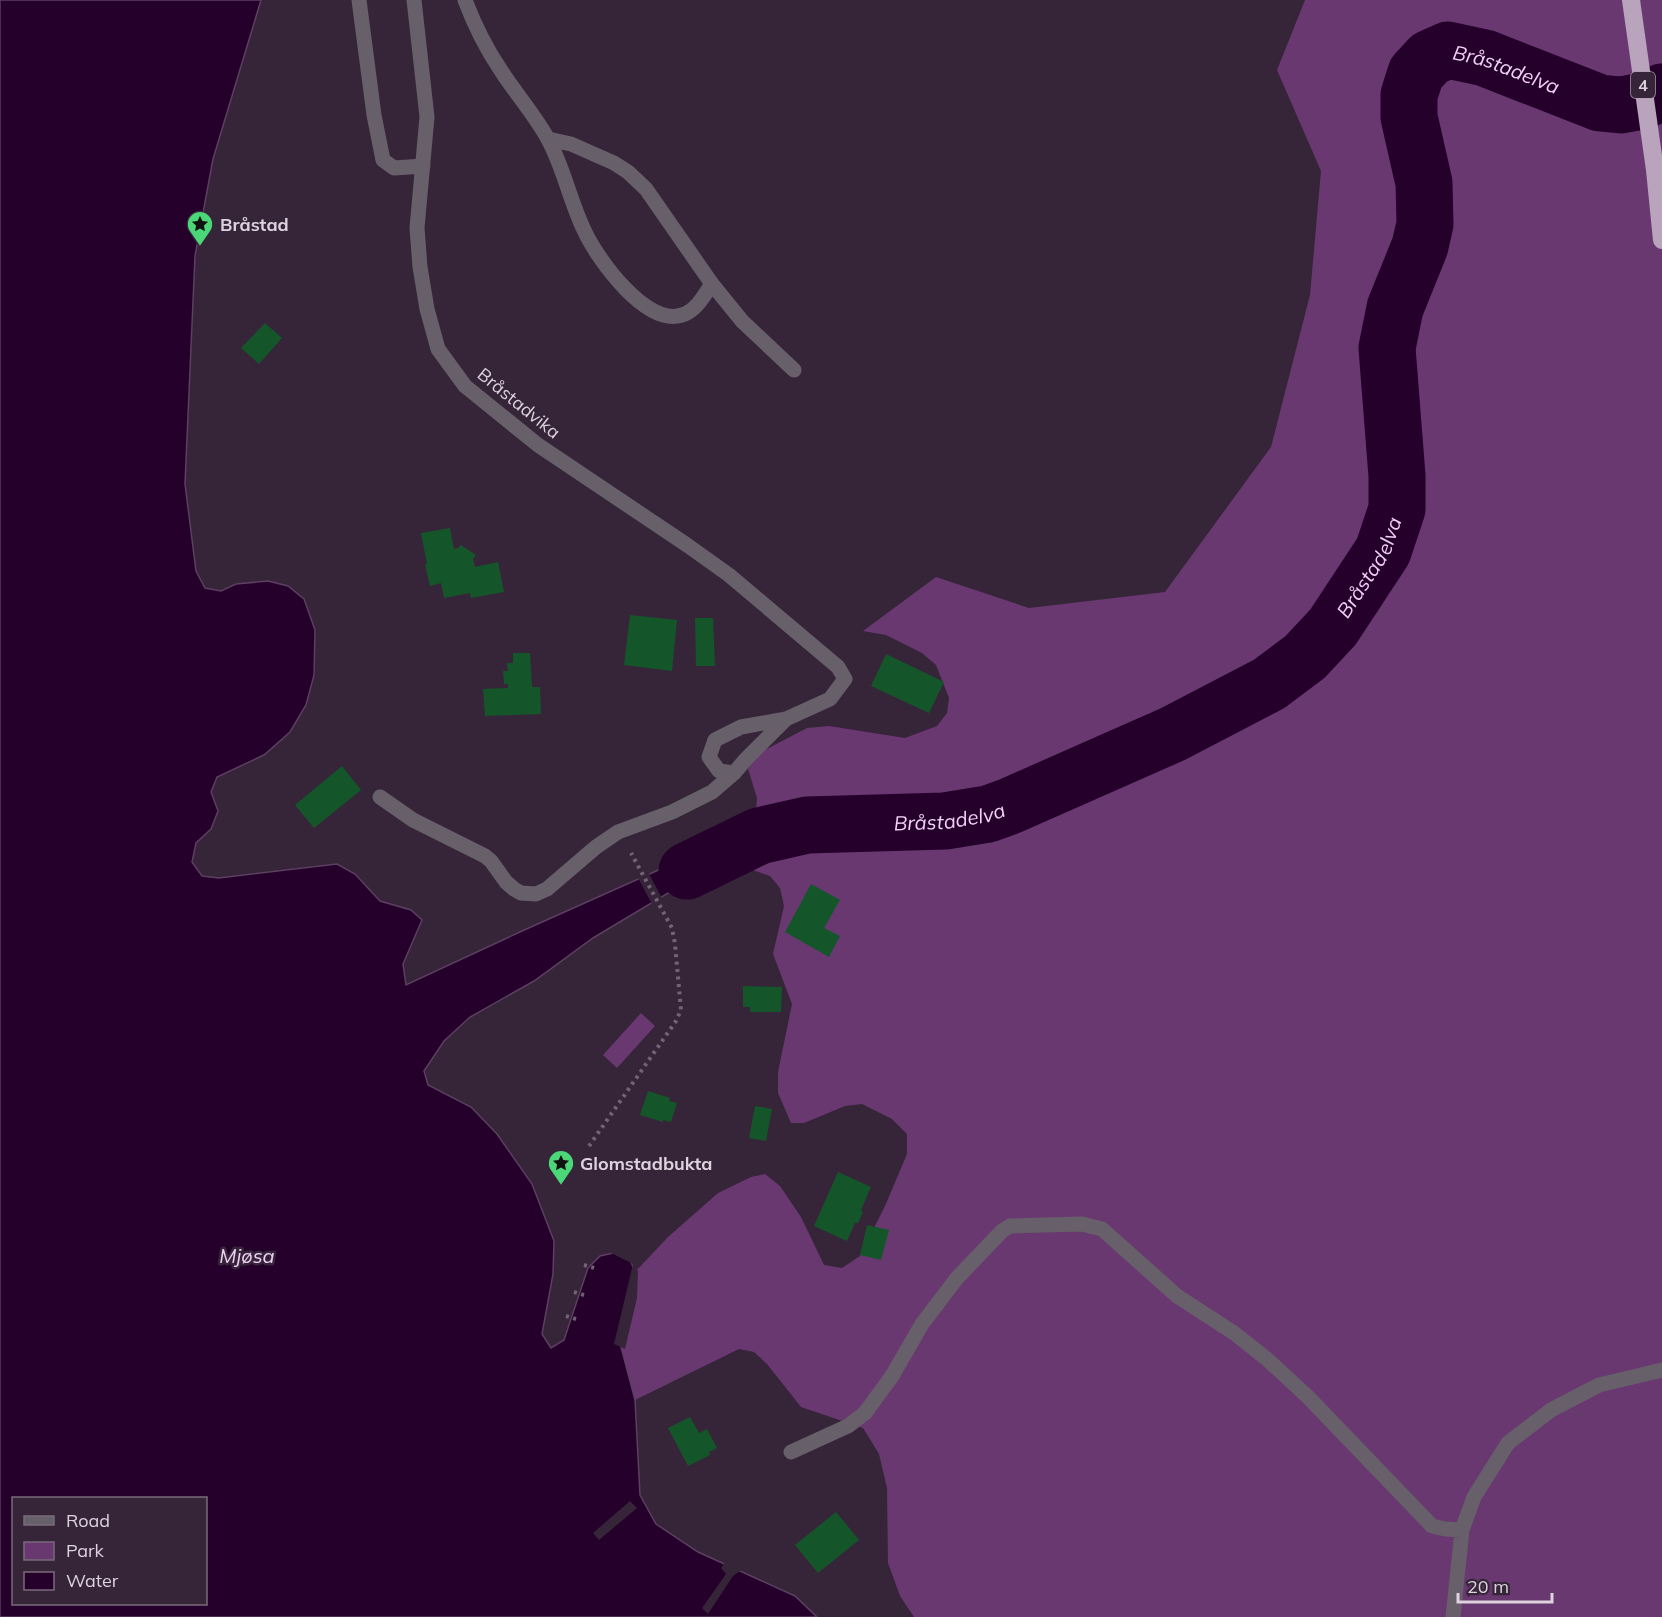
<svg xmlns="http://www.w3.org/2000/svg" width="1662" height="1617" viewBox="0 0 1662 1617" font-family="Mulish,sans-serif">
<style>
.green{fill:#693871}
.water{fill:#24002b;stroke:#5c3f61;stroke-width:1.5;fill-rule:evenodd}
.pier{fill:#362539}
.lines{fill:none;stroke-linecap:round;stroke-linejoin:round}
.river{stroke:#24002b;stroke-width:57}
.building{fill:#14562a}
.path{stroke:#726375;stroke-width:4;stroke-dasharray:3 4.5;stroke-linecap:butt}
.minor{stroke:#675f69;stroke-width:15}
.highway{stroke:#b9a3bd;stroke-width:18}
.labels{text-anchor:middle;dominant-baseline:central;stroke-width:5;stroke-linejoin:round;paint-order:stroke}
.shield{fill:#362539;stroke:#ac9ead;stroke-width:1.5}
.shield-label{font-size:16px;font-weight:bold;fill:#ded2df}
.poi-label{font-size:18px;font-weight:bold;fill:#ded2df;stroke:#362539;text-anchor:start}
.street-label{font-size:18px;fill:#ded2df;stroke:#362539}
.water-label{font-size:20px;font-style:italic;fill:#f0d0f5;stroke:#362539}
</style>
<rect width="100%" height="100%" fill="#362539"/>
<path class="green" d="M1305,0H1662V1617H914L900,1596L888,1563L887,1488L879,1454L863,1428L801,1407L767,1364L754,1352L739,1349L635,1400L621,1347L635,1272L668,1237L718,1193L751,1177L765,1174L780,1186L801,1217L824,1265L842,1268L860,1256L885,1206L907,1154V1134L892,1119L862,1104L845,1106L804,1123H791L778,1093V1072L792,1004L773,954L784,906L780,888L770,876L753,870L695,877L687,871L683,859L732,835L756,812L757,798L748,769L757,754L807,728L829,726L905,738L937,726L947,713L949,698L936,665L922,653L886,635L863,631L936,577L1029,608L1165,592L1271,447L1310,295L1321,171L1277,70Z
M641,1013L655,1026L617,1068L603,1055Z"/>
<path class="water" d="M0,0H261L213,159L195,256L185,484L196,571L205,588L221,591L236,584L268,581L288,586L304,599L315,630L314,675L306,705L290,732L264,755L217,777L211,792L218,811L211,829L196,843L192,862L202,876L219,878L337,864L355,874L380,901L411,910L422,920L403,964L406,985L522,931L683,859L687,871L695,877L593,938L534,981L470,1017L444,1041L424,1071L428,1085L471,1107L497,1134L532,1184L554,1241L553,1274L542,1334L551,1348L564,1340L588,1268L600,1256L618,1252L631,1262L635,1272L621,1347L635,1400L640,1495L656,1524L698,1552L795,1596L817,1617H0ZM14,1498H206V1604H14Z"/>
<path class="pier" d="M648,872L663,900L653,906L637,876Z
M617,1249L633,1260L638,1272L637,1298L625,1349L614,1344L633,1264L607,1251Z
M630,1501L637,1508L599,1540L593,1533Z
M726,1561L743,1569L733,1576L708,1614L702,1608L726,1574L721,1568Z"/>
<g class="lines">
<path class="river" id="s1" d="M687,871L759,836L807,825L945,821L988,814L1010,806L1173,734L1269,684L1305,657L1333,627L1383,551L1397,509V476L1387,348L1395,308L1420,246L1425,224L1424,183L1409,117V95L1416,73L1430,58L1448,50L1485,58L1600,103L1621,105L1643,101L1662,92"/>
</g>
<path class="building" d="M265,323L282,338L259,364L241,348Z
M450,528L454,549L458,548L461,545L476,555L473,559L475,567L498,562L504,592L471,598L470,593L444,598L441,583L430,586L425,564H427L421,533Z
M630,615L677,620L672,671L624,665Z
M695,618H713L715,666H696Z
M513,653H530L532,687H540L541,714L485,716L483,689L508,688V684H504L503,671H508L507,663H513Z
M886,654L944,682L929,713L871,686Z
M342,766L361,790L314,828L295,805Z
M811,884L840,900L824,928L840,936L829,957L785,932Z
M743,986L782,987L781,1012H750V1007H743Z
M648,1091L670,1098L669,1101L677,1103L671,1122L663,1120V1122L640,1115Z
M755,1106L772,1109L766,1141L749,1138Z
M838,1172L871,1187L861,1210L863,1212L858,1223H855L847,1241L814,1226Z
M867,1225L889,1230L881,1260L860,1255Z
M690,1417L699,1433L707,1429L717,1448L709,1452L710,1455L688,1466L668,1428Z
M836,1512L859,1540L818,1573L795,1545Z"/>
<g class="lines">
<path class="path" d="M589,1146L676,1021L681,1010L675,944L672,928L631,853
M584,1265L598,1269
M574,1292L587,1296
M566,1316L579,1320"/>
<path class="minor" d="M359,0L374,115L383,160L394,168L423,166
M465,0C474,24 486,48 500,69C515,93 536,116 549,141C564,169 570,201 584,230C597,259 648,330 685,314C698,308 704,295 712,284
M548,139L571,144L614,163L628,172L646,189L712,284L742,321L794,370
M734,773L719,771L709,757L715,740L741,727L786,719
M380,797L413,820L485,856L491,861L506,882L514,889L521,893L536,894L547,889L596,847L618,832L672,812L712,792L734,773L746,759L786,719L830,699L845,679L838,667L729,575L687,545L538,445L465,386L438,349L427,309L420,267L417,228L427,117L414,0
M791,1452L848,1426L865,1413L892,1376L922,1324L957,1278L1002,1231L1010,1226L1082,1224L1102,1229L1177,1296L1234,1333L1268,1360L1308,1397L1432,1526L1445,1529L1462,1530
M1453,1617L1462,1530L1474,1497L1508,1443L1551,1410L1599,1385L1662,1370"/>
<path class="highway" d="M1631,0L1655,170L1662,240"/>
</g>
<defs>
<g id="sight-pin" transform="scale(1.35)"><path d="M0 17L-7.5 6A9.5 9.5 0 1 1 7.5 6Z" fill="#4bd677" stroke="#362539"/><path d="M0-6L1.8-2.2L6-1.7L2.9 1.2L3.7 5.4L0 3.3L-3.7 5.4L-2.9 1.2L-6-1.7L-1.8-2.2Z" fill="#111"/></g>
</defs>
<g fill-rule="evenodd">
<use href="#sight-pin" x="200" y="224"/>
<use href="#sight-pin" x="561" y="1163"/>
</g>
<g class="labels">
<rect class="shield" x="1631" y="72" width="24" height="26" rx="4.5"/>
<g class="shield-label">
<text x="1643" y="85">4</text>
</g>
<g class="poi-label">
<text x="220" y="224">Bråstad</text>
<text x="580" y="1163">Glomstadbukta</text>
</g>
<g class="street-label">
<text transform="translate(519 403) rotate(39)">Bråstadvika</text>
</g>
<g class="water-label">
<text stroke="none"><textPath href="#s1" startOffset="1389">Bråstadelva</textPath></text>
<text stroke="none"><textPath href="#s1" startOffset="777">Bråstadelva</textPath></text>
<text stroke="none"><textPath href="#s1" startOffset="272">Bråstadelva</textPath></text>
<text x="247" y="1255">Mjøsa</text>
</g>
</g>
<rect x="12" y="1497" width="195" height="108" fill="#362539" stroke="#796a7b" stroke-width="1.5"/>
<rect x="24" y="1516" width="30" height="9" fill="#675f69" stroke="#796a7b" stroke-width="1.5"/>
<text x="66" y="1527" font-size="18" fill="#ded2df">Road</text>
<rect x="24" y="1542" width="30" height="18" fill="#693871" stroke="#796a7b" stroke-width="1.5"/>
<text x="66" y="1557" font-size="18" fill="#ded2df">Park</text>
<rect x="24" y="1572" width="30" height="18" fill="#24002b" stroke="#796a7b" stroke-width="1.5"/>
<text x="66" y="1587" font-size="18" fill="#ded2df">Water</text>
<path d="M1458 1593v9h94v-9" fill="none" stroke="#ded2df" stroke-width="3"/>
<text x="1467" y="1593" font-size="18" fill="#ded2df" stroke="#362539" stroke-width="4.5" paint-order="stroke">20 m</text>
</svg>
